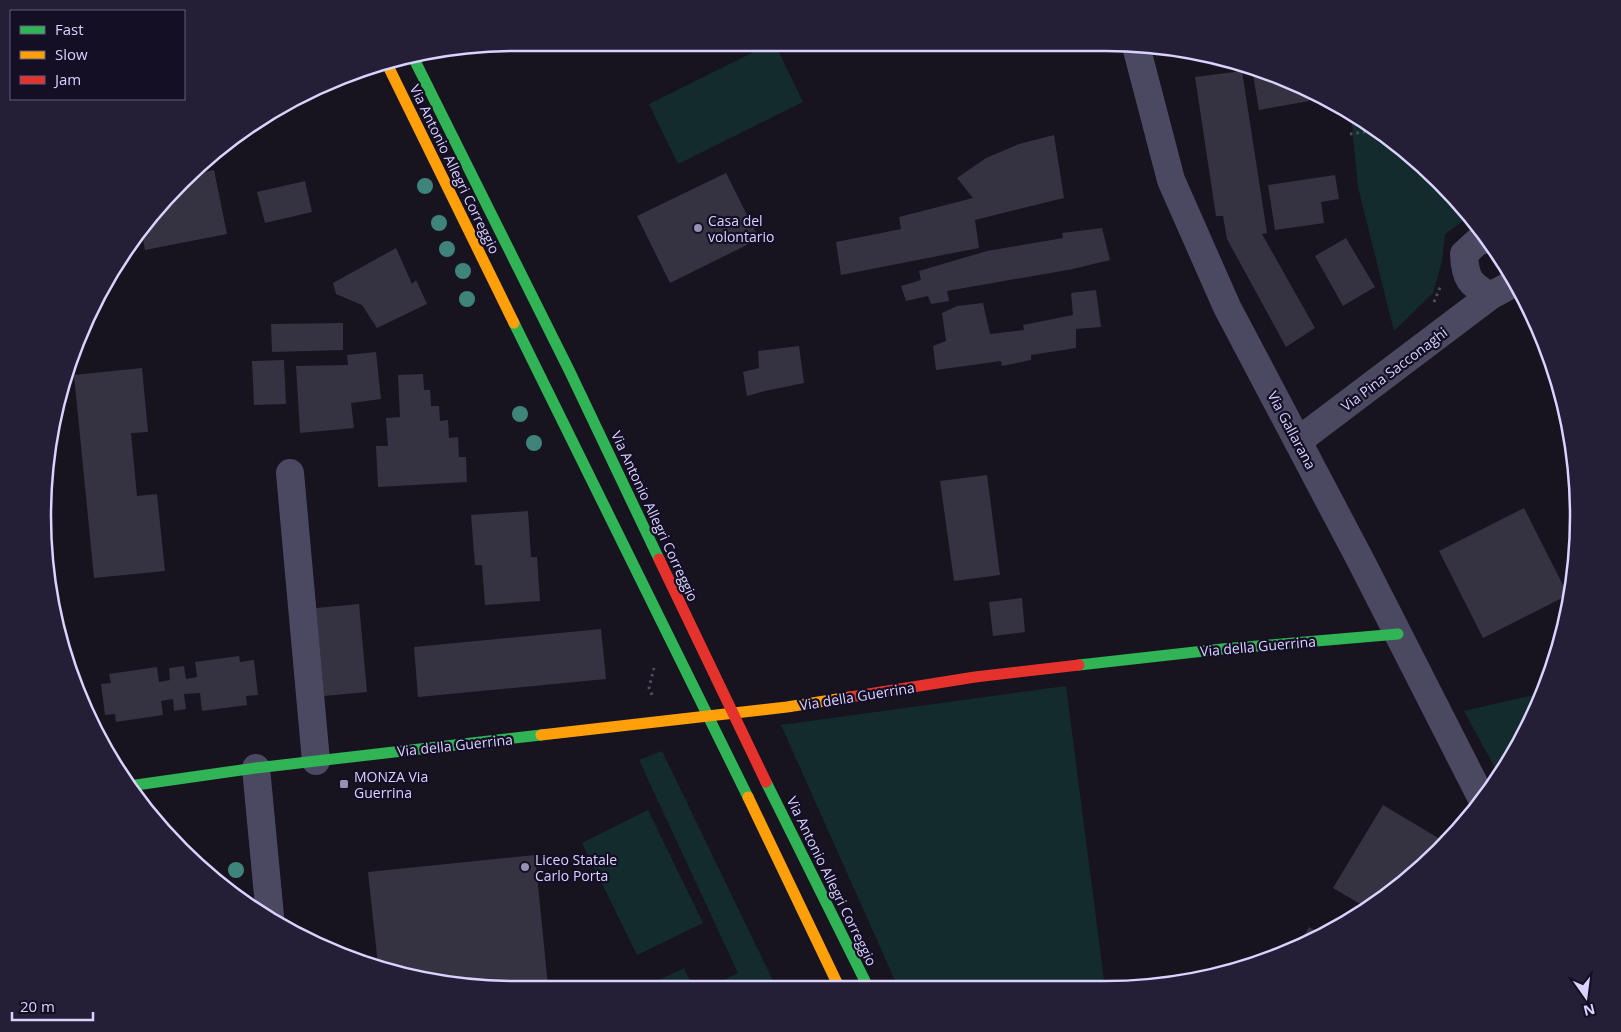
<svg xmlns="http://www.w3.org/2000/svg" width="1621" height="1032" viewBox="0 0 1621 1032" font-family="'Open Sans',sans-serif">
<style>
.green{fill:#132b2d}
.building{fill:#353242}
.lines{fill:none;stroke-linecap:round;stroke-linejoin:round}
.path{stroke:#465160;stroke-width:3;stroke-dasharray:2.5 4;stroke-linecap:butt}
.street{stroke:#4b4961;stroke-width:28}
.fast{stroke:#30b455;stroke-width:11}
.slow{stroke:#ff9f0a;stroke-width:11}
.jam{stroke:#e5322d;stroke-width:11}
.tree{fill:#3f847a}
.poi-dot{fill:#9690b1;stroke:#140f25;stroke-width:2}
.labels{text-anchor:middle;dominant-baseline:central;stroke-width:4.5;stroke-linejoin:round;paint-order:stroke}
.street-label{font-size:14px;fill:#dad3ff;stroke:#140f25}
.poi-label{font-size:14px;fill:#dad3ff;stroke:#140f25;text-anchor:start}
.rim{fill:none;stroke:#dad3ff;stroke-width:2.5}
</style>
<rect width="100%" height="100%" fill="#171420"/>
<path class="green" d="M770,44H775L803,102L678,164L649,104Z
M1351,116L1393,141L1461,204L1470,216L1445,234L1442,261L1433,293L1394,331L1358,187Z
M1066,686L1105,988L898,987L781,725Z
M1542,693L1530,726L1499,775L1464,711Z
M662,751L776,987H724L722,981L738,973L639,760Z
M648,810L703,923L637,955L582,843Z
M684,968L693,987L646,986Z"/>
<path class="building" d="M1252,69L1286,79L1307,90L1309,101L1259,110Z
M1242,71L1267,233L1262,234L1315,328L1286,347L1227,239L1223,216H1216L1195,77Z
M1054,135L1064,198L975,220L979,248L841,275L836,242L901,229L899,217L973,198L957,178L986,158L1019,144Z
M214,170L227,234L145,250L141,227L199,173Z
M726,173L759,239L670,283L637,216Z
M1335,175L1339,199L1321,202L1324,223L1275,230L1268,185Z
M305,181L312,212L265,223L257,192Z
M1102,228L1110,260L1073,269L947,291L949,301L931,304L928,296L906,301L901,286L921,280L919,271L987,251L1063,238L1062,233Z
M1346,238L1375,287L1343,306L1315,256Z
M396,248L412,284L416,280L427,304L377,328L362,305L336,294L333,283Z
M1096,290L1101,327L1076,329V348L1031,355V360L1002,366L1001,361L936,370L933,346L946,341L942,313L957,306L983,303L990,334L1024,330L1023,325L1073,315L1071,293Z
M343,323V350L272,352L271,324Z
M799,346L804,383L765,391L747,396L743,372L759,368L758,351Z
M376,352L381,399L351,403L354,428L300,433L296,366L348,365L347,355Z
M284,360L286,404L254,405L252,361Z
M142,368L148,432L131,433L137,496L157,494L165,571L94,578L74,375Z
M423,374L424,390H430L431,406H439L440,421L448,420L449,438L458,437L459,457H466L467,482L378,487L376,446H388L386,418L400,417L398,375Z
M987,475L1000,575L954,581L940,481Z
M1524,508L1568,595L1483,638L1439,551Z
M528,511L531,557H537L540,601L485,605L482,565H475L471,515Z
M1022,598L1025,632L993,636L989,602Z
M359,604L367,692L324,696L316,608Z
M601,629L606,679L418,697L414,647Z
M239,656L240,662L254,660L258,695L246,696L247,705L202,711L200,693L184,694L186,709L174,711L173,699L161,701L163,715L116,722L115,714L105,715L101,684L111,683L109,674L157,667L159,682L170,680L169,668L184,666L186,679L197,677L195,662Z
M1383,805L1445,842L1417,872L1367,908L1333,888Z
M535,855L548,986L454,985L378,965L368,872Z
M1309,927L1322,935L1298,946Z"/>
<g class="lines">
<path class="path" d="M1350,134L1376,130
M1434,302L1441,285
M652,695L649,688L654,668"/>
<path class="street" d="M1136,46L1171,180L1227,307L1363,565L1483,801
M1486,239L1477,242L1464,254C1465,279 1470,284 1490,296
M1298,441L1490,296L1516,282
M290,473L316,761
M256,768L270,916"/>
<path class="fast" d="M414,59L569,370L659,559
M514,323L748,797
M1079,665L1222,649L1398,634
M766,782L868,987
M129,786L256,768L541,735"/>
<path class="slow" d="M387,64L514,323
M541,735L787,707L850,697
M748,797L839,987"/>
<path class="jam" d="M659,559L766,782
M850,697L975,677L1079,665"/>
</g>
<g class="tree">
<circle cx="425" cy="186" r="8"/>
<circle cx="439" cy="223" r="8"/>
<circle cx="447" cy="249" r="8"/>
<circle cx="463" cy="271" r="8"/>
<circle cx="467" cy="299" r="8"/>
<circle cx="520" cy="414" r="8"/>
<circle cx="534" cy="443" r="8"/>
<circle cx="236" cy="870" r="8"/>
</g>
<g class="poi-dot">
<circle cx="698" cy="228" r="5"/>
<rect x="339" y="779" width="10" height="10" rx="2.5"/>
<circle cx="525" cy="867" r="5"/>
</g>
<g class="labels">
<g class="street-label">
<text transform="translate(455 169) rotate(64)">Via Antonio Allegri Correggio</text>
<text transform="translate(1394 369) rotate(-37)">Via Pina Sacconaghi</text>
<text transform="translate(1292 430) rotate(62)">Via Gallarana</text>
<text transform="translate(655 516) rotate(65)">Via Antonio Allegri Correggio</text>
<text transform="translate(1258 646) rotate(-5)">Via della Guerrina</text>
<text transform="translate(857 696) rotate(-9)">Via della Guerrina</text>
<text transform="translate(455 745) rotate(-6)">Via della Guerrina</text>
<text transform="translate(832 881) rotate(64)">Via Antonio Allegri Correggio</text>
</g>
<g class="poi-label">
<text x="708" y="220">Casa del<tspan x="708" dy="16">volontario</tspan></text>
<text x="354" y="776">MONZA Via<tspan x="354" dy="16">Guerrina</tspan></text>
<text x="535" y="859">Liceo Statale<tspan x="535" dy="16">Carlo Porta</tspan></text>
</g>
</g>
<path d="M0 0H1621V1032H0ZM516 51H1105A465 465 0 0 1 1570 516V516A465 465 0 0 1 1105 981H516A465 465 0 0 1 51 516V516A465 465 0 0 1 516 51Z" fill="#241f36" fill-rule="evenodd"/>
<path class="rim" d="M516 51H1105A465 465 0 0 1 1570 516V516A465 465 0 0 1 1105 981H516A465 465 0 0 1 51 516V516A465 465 0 0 1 516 51Z"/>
<rect x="10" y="10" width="175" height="90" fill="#140f25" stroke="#635d7c"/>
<rect x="20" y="26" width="25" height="8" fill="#30b455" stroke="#635d7c"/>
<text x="55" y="35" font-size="15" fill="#dad3ff">Fast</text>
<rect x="20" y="51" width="25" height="8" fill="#ff9f0a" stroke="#635d7c"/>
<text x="55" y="60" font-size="15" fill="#dad3ff">Slow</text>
<rect x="20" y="76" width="25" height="8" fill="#e5322d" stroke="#635d7c"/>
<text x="55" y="85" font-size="15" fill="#dad3ff">Jam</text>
<g transform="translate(1586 997) rotate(166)" stroke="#140f25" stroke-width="4" paint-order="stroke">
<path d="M0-4L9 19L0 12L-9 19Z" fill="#dad3ff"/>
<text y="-8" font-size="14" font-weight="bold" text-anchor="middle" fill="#dad3ff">N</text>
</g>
<path d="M12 1012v8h81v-8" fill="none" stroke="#dad3ff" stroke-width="2.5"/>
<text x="20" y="1012" font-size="15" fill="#dad3ff" stroke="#140f25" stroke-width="4" paint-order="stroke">20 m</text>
</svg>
